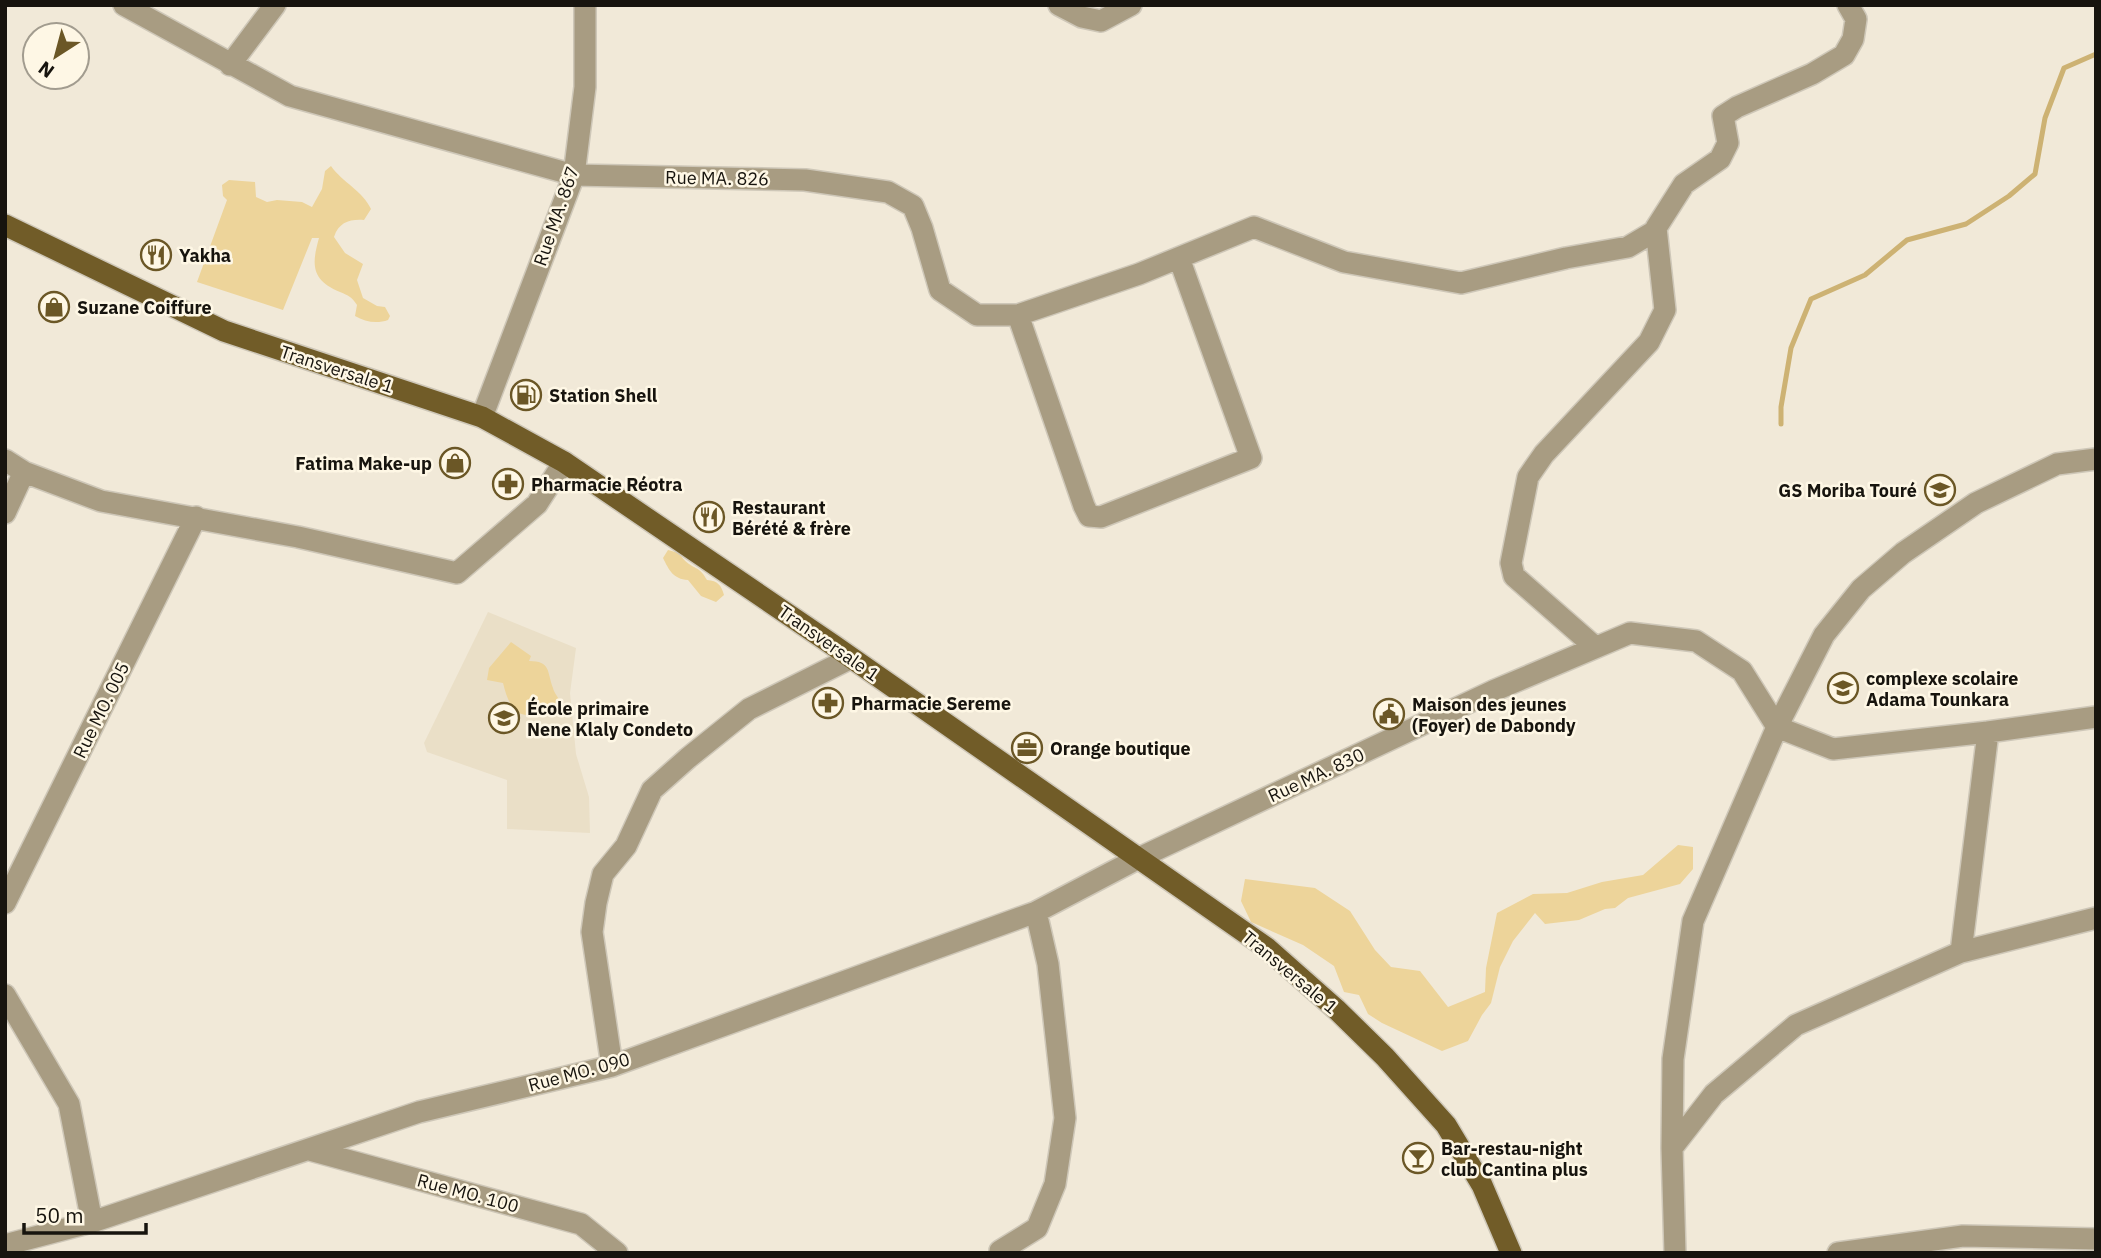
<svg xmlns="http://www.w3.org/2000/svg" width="2101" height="1258" viewBox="0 0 2101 1258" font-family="'IBM Plex Sans',sans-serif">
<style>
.built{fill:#eadfc7}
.green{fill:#edd49a}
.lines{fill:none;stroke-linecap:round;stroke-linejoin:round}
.stream{stroke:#cdb273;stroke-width:5}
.minor-casing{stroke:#cec7b8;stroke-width:24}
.major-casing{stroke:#cec7b8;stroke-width:24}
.minor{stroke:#a89c82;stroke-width:21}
.major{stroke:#715c28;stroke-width:21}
.labels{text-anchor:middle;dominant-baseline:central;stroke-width:5;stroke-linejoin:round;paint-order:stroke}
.street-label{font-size:18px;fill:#17140e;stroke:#fef7e5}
.poi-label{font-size:18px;font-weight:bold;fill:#17140e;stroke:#fef7e5;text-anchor:start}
</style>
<rect width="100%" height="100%" fill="#f1e9d8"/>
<path class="built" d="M488,612L576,648L570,693L576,754L589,797L590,833L507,829V780L427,752L424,743Z"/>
<path class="green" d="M331,166C342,182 363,191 371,209L364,220C350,219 339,222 334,237L345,253L363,264L357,280L363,298L377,306L385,307L390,316L388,320C377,324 365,322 355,316L357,305C351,296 349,296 340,292C310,280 312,263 319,238H312L283,310L197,282L227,200L223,196L222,185L229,180L255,182L256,197L267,202L277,200L302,202L312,207L322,189L325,171Z
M668,550C685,554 678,556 689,564C698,570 700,568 707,580C718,581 721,585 724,595L716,602L701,596L688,580C673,579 669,570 663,558Z
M511,642L531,656L529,661C551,661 547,672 553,688C554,693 559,698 561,703L558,711C524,719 512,720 503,683L487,680L489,668Z
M1678,845L1693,847V869L1680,884L1628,898L1615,908L1605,909L1579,920L1545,924L1535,913L1513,941L1500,967L1491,1003L1482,1015L1468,1041L1442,1051L1382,1023L1368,1014L1359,995L1344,992L1334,966L1303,945L1251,922L1241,901L1245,879L1315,888L1350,911L1375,950L1391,967L1420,971L1448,1007L1485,992L1486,968L1497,913L1533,894L1567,893L1602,882L1643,875Z"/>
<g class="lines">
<path class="stream" d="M1781,424V407L1791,348L1811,299L1865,275L1907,240L1966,224L2009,196L2035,174L2045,118L2064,68L2096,54"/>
<g class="minor-casing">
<path id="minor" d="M124,5L290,96L574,175L805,180L888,192L913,206L922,228L940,290L977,315H1018L1139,274L1254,227L1344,262L1461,283L1566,258L1628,247L1655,231
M1059,5L1082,17L1101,21L1131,5
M230,65L275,5
M1018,315L1084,506L1089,516L1101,517L1251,458L1179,258
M482,417L574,175L585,87V5
M5,460L24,472L101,501L298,537L457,573L537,504L564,462
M5,513L24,472
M1595,647L1514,576L1511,563L1528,477L1544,454L1649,342L1665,310L1656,228L1684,184L1720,159L1728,143L1723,116L1737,107L1812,74L1844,55L1853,39L1856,19L1848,5
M1988,732L2096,717
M5,903L196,517
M5,995L69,1104L92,1222
M612,1066L592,932L596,903L603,874L626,846L652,790L688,758L749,709L851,658
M1672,1148L1714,1094L1796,1025L1961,952L2096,918
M310,1150L581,1224L617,1253
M5,1245L92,1222L419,1112L612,1066L1036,912L1139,858L1493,691L1630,633L1696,641L1742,671L1777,727L1833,749L1988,732L1961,952
M1000,1253V1251L1037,1228L1055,1184L1065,1118L1048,964L1036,912
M1675,1253L1672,1148L1673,1059L1693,921L1777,727L1824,635L1861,589L1903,553L1976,503L2057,464L2096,459
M1838,1253L1963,1236L2096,1239"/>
</g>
<g class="major-casing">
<path id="major" d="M5,225L224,331L482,417L564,462L833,645L1267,948L1336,1009L1385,1057L1446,1125L1482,1185L1511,1253"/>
</g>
<use href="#minor" class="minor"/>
<use href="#major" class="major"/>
</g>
<defs>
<g id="restaurant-ring" transform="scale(1.575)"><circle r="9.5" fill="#fef7e5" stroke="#6b5726" stroke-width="1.5"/><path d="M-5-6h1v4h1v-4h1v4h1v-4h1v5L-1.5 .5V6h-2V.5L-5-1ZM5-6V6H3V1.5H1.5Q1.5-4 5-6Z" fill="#6b5726"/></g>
<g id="shop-ring" transform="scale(1.575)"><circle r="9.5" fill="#fef7e5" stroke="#6b5726" stroke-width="1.5"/><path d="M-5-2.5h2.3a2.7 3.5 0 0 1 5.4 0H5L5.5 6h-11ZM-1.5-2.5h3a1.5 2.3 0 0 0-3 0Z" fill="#6b5726"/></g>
<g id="fuel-ring" transform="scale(1.575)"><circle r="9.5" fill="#fef7e5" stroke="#6b5726" stroke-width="1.5"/><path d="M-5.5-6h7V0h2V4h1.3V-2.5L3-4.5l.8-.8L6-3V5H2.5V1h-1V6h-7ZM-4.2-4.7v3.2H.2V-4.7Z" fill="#6b5726"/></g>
<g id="pharmacy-ring" transform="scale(1.575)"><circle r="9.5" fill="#fef7e5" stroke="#6b5726" stroke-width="1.5"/><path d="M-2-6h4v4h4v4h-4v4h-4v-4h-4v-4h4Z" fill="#6b5726"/></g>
<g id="school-ring" transform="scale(1.575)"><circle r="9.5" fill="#fef7e5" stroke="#6b5726" stroke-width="1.5"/><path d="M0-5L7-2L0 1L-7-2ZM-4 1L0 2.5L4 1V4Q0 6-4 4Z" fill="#6b5726"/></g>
<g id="civic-ring" transform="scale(1.575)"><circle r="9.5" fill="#fef7e5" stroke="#6b5726" stroke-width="1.5"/><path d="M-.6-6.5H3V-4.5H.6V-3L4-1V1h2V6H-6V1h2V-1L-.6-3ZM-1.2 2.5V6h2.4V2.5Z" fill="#6b5726"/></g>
<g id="office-ring" transform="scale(1.575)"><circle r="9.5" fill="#fef7e5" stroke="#6b5726" stroke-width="1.5"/><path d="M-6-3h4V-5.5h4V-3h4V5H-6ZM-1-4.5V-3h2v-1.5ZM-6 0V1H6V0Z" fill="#6b5726"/></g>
<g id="bar-ring" transform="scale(1.575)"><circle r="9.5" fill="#fef7e5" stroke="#6b5726" stroke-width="1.5"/><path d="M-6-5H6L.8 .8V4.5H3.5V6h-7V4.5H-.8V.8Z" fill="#6b5726"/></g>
</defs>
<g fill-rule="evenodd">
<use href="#restaurant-ring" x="156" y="255"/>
<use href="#shop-ring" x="54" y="307"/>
<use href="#fuel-ring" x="526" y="395"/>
<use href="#shop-ring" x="455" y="463"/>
<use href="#pharmacy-ring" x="508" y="484"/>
<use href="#school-ring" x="1940" y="490"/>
<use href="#restaurant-ring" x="709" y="517"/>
<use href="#school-ring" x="1843" y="688"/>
<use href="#pharmacy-ring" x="828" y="703"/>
<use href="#civic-ring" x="1389" y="714"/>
<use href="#school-ring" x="504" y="718"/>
<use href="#office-ring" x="1027" y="748"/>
<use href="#bar-ring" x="1418" y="1158"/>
</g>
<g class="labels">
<g class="street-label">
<text transform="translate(717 178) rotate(1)">Rue MA. 826</text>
<text transform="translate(556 216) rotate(-71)">Rue MA. 867</text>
<text transform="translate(337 369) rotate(18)">Transversale 1</text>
<text transform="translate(829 643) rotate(35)">Transversale 1</text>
<text transform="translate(101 710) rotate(-64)">Rue MO. 005</text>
<text transform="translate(1316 775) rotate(-25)">Rue MA. 830</text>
<text transform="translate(1290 972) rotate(40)">Transversale 1</text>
<text transform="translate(579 1072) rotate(-15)">Rue MO. 090</text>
<text transform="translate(468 1193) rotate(15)">Rue MO. 100</text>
</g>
<g class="poi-label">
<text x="179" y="255">Yakha</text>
<text x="77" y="307">Suzane Coiffure</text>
<text x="549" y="395">Station Shell</text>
<text x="432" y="463" text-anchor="end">Fatima Make-up</text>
<text x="531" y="484">Pharmacie Réotra</text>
<text x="1917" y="490" text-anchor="end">GS Moriba Touré</text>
<text x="732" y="507">Restaurant<tspan x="732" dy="21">Bérété &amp; frère</tspan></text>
<text x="1866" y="678">complexe scolaire<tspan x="1866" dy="21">Adama Tounkara</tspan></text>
<text x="851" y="703">Pharmacie Sereme</text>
<text x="1412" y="704">Maison des jeunes<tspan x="1412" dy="21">(Foyer) de Dabondy</tspan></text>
<text x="527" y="708">École primaire<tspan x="527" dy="21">Nene Klaly Condeto</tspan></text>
<text x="1050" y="748">Orange boutique</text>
<text x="1441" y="1148">Bar-restau-night<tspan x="1441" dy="21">club Cantina plus</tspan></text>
</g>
</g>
<rect width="2101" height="1258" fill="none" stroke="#17140e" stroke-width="14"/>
<g transform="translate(56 56) rotate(216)"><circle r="33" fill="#fef7e5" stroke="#a29c8f" stroke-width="2"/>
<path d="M0-5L12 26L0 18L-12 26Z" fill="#6b5726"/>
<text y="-10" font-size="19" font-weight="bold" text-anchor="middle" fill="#17140e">N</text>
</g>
<path d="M24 1223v10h122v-10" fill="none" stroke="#17140e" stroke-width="3.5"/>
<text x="35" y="1223" font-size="21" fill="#17140e" stroke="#fef7e5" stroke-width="5" paint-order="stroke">50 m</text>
</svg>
